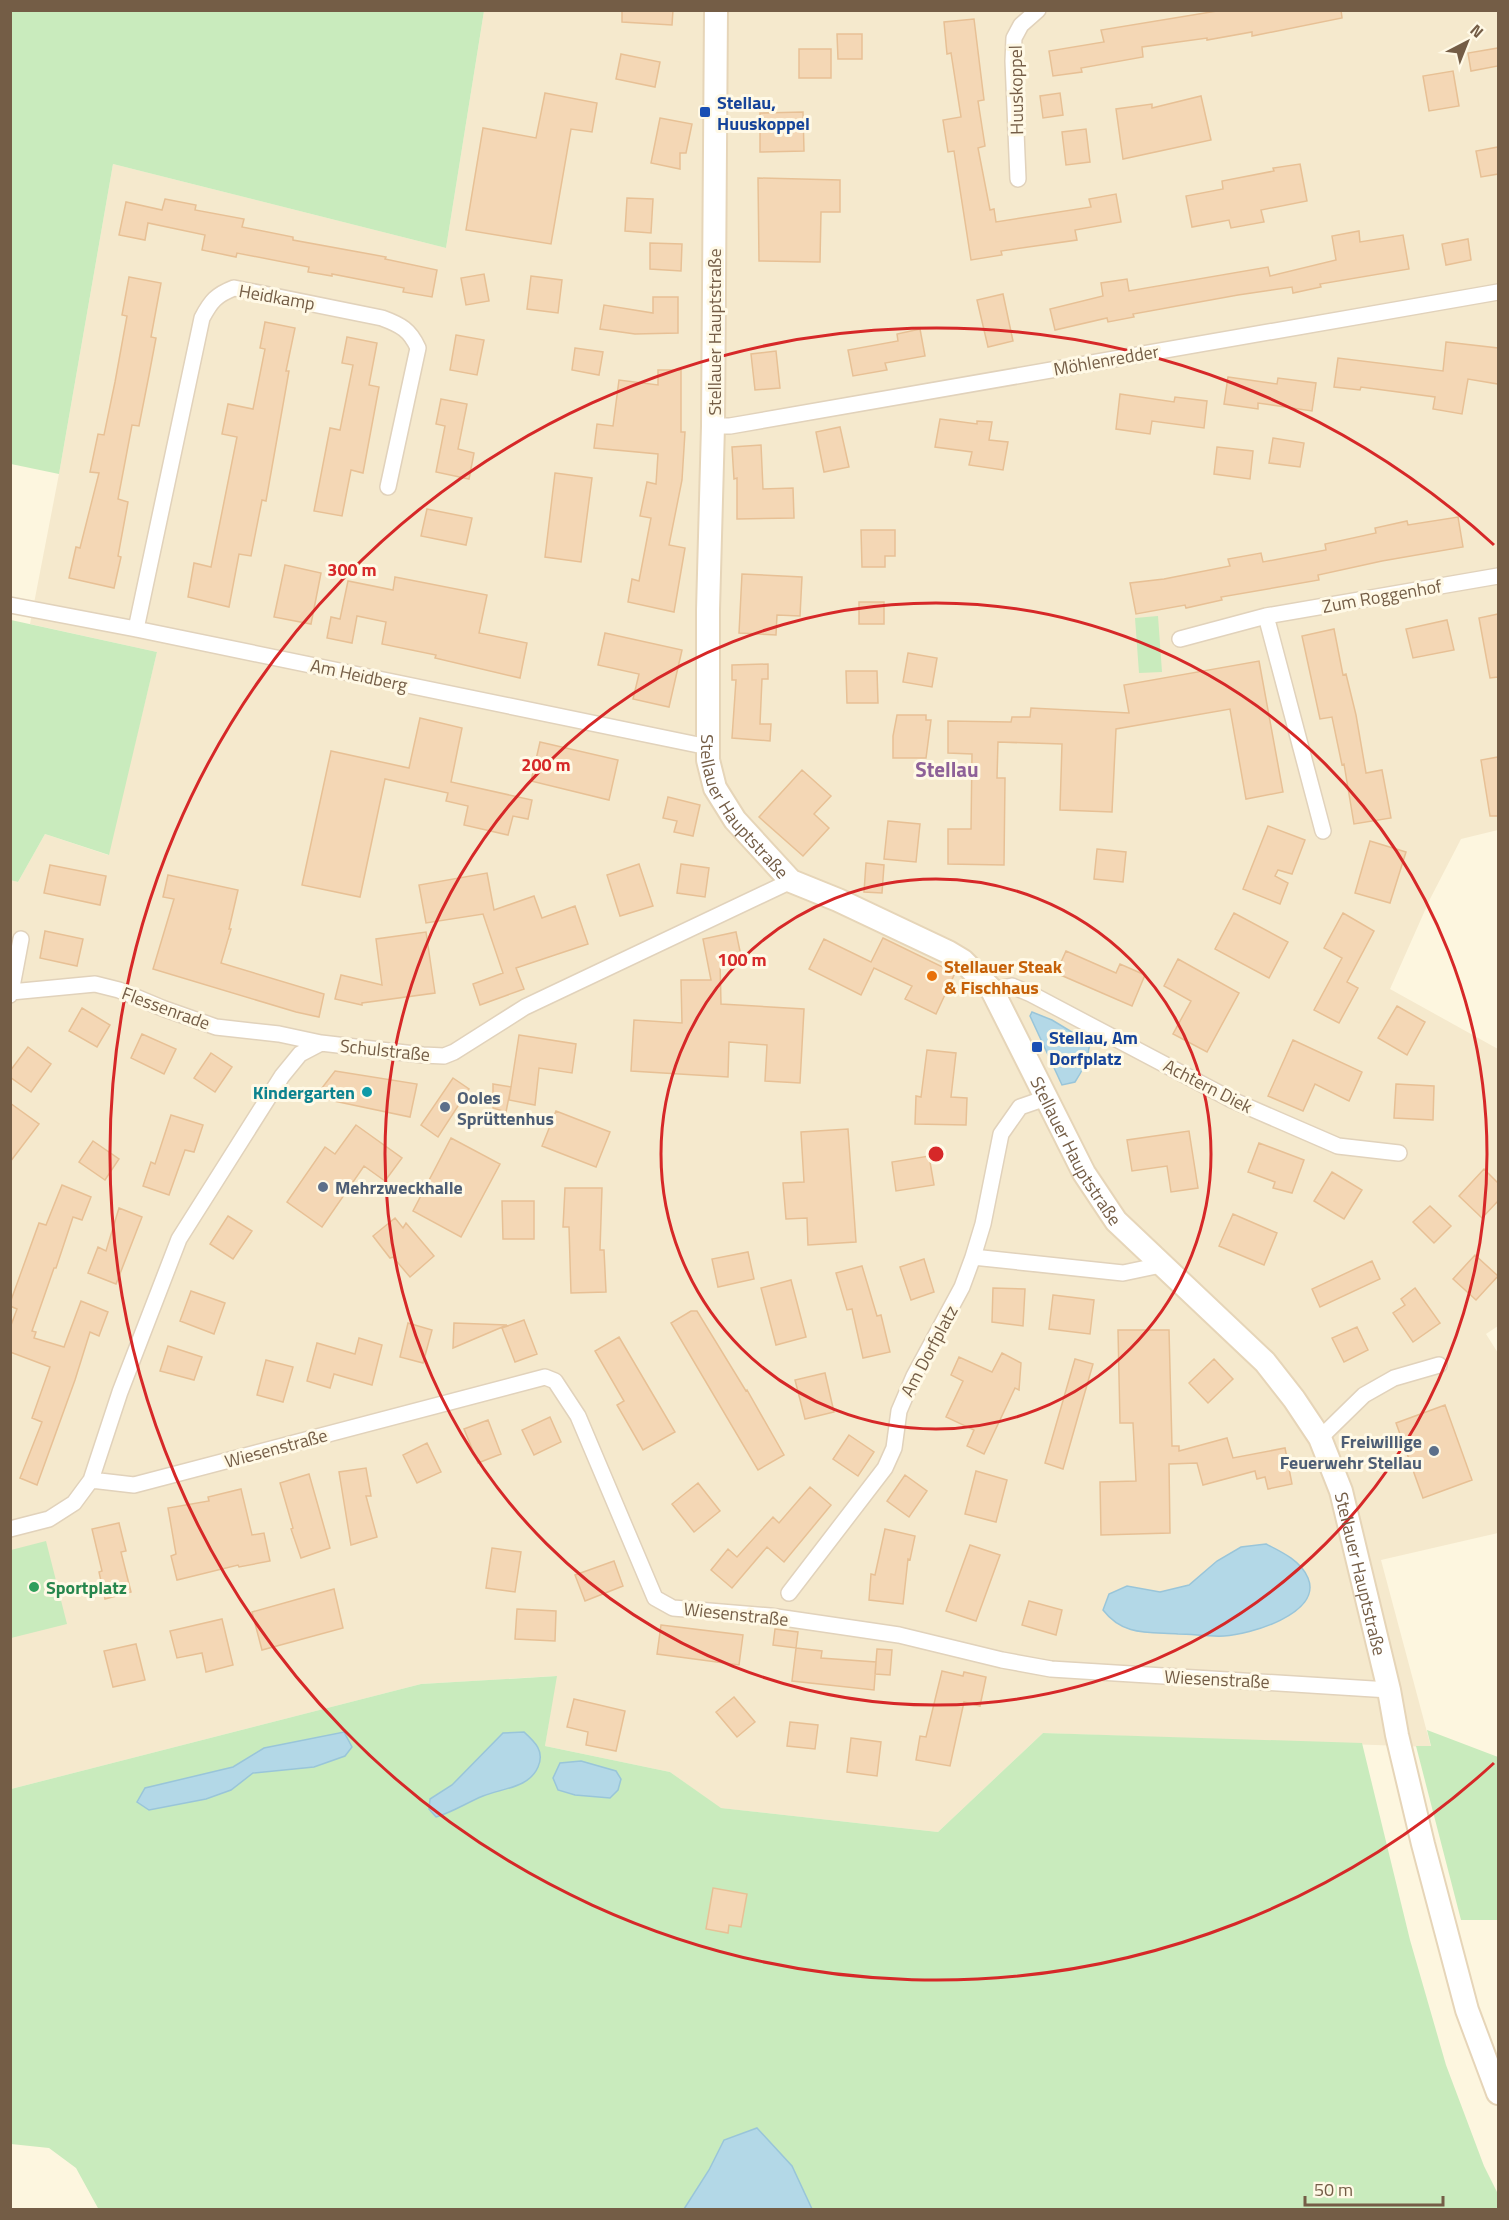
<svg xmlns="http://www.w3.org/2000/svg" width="1509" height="2220" viewBox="0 0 1509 2220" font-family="'Titillium Web',sans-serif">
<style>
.residential{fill:#f5e9cd}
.green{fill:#c9ebbd}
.water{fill:#b3d8e7;stroke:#99c5d9;stroke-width:1.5}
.building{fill:#f4d7b5;stroke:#e7c095;stroke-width:1.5}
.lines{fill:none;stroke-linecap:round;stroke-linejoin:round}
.street-casing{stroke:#e1d2bb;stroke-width:18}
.secondary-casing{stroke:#e6d5b8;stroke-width:26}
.street{stroke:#fff;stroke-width:15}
.secondary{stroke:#fff;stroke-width:22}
.ring{fill:none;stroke:#d62828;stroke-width:3}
.transit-dot{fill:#1a4fb4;stroke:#fff9e6;stroke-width:2}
.food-dot{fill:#e8710a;stroke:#fff9e6;stroke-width:2}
.culture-dot{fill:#0f9aa8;stroke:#fff9e6;stroke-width:2}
.service-dot{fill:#5c6f8a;stroke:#fff9e6;stroke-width:2}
.leisure-dot{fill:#2e9e5b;stroke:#fff9e6;stroke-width:2}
.labels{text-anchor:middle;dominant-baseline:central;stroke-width:6;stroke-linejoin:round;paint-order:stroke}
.street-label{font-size:18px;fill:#745d46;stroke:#fff9e6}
.transit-label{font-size:18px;font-weight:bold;fill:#164399;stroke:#fff9e6;text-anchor:start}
.food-label{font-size:18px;font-weight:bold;fill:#c56008;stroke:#fff9e6;text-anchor:start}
.culture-label{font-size:18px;font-weight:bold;fill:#0d838f;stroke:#fff9e6;text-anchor:end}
.service-label{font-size:18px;font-weight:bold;fill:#4e5e75;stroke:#fff9e6;text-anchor:start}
.leisure-label{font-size:18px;font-weight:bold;fill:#27864d;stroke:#fff9e6;text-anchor:start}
.quarter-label{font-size:21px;font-weight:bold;fill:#8e6198;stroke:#fff9e6}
.centre{fill:#d62828;stroke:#fff9e6;stroke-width:3}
.ring-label{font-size:18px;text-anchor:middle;font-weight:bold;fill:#d62828;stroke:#fff9e6;stroke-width:6;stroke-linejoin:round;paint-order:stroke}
</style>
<rect width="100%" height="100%" fill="#fdf6df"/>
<path class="residential" d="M484,11H1498V830L1461,839L1430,899L1390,989L1498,1049V1326L1486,1334L1498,1353V1533L1381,1560L1431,1747L1043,1733L938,1832L720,1808L670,1772L545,1746L556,1676L421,1684L11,1789V880L18,882L45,834L108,855L157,652L30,624L59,474L113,164L446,248Z"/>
<path class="green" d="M10,11H484L446,248L113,164L59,474L11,464Z
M1158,616L1162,672L1139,673L1135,618Z
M11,620L157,652L109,855L45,834L18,882L10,880Z
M46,1541L67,1624L11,1638V1550Z
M557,1676L545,1746L670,1772L721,1808L938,1832L1043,1733L1362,1743L1410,1940L1446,2065L1484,2166L1498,2194V2207L1494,2210L812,2209L806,2196L724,2140L709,2170L684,2209L99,2210L76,2168L49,2148L11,2144V1789L421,1684Z
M1427,1730L1498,1757V1920H1461L1416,1746H1431Z"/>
<path class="water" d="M1032,1012L1052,1020L1090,1043C1088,1058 1084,1069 1075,1082L1062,1085L1030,1016Z
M1266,1544C1282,1552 1301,1561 1308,1578C1323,1614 1248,1635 1224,1636C1209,1637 1193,1634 1178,1634C1148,1632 1123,1636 1103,1610L1109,1594L1127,1586L1160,1592L1189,1585L1217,1561L1241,1547Z
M344,1732L352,1747L345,1756L314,1767L253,1773L231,1790L206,1799L149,1810L137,1802L145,1788L233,1767L264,1748Z
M524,1732C535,1742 545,1751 538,1767C529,1788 503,1788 483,1796C466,1803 453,1812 436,1817L429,1809L430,1799L452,1785L503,1733Z
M581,1761L616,1771L621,1779L618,1790L610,1798L575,1795L558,1790L553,1778L560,1763Z
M757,2128L792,2166L812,2209H684L709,2170L724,2140Z"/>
<path class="building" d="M622,10H673L672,25L622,22Z
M1223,10H1341L1342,18L1252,36V32L1207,40V38L1142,47L1143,57L1081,68L1082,72L1053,76L1049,51L1104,42L1101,30Z
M974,19L984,100L978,101L985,146L978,148L990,210L994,209L996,222L1091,207L1089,199L1116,194L1121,222L1075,230L1077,240L1001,251L1002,255L971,260L954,151L948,152L943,120L961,117L951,53L947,54L944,22Z
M837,34H862V59H838Z
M1498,48V66L1471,71L1468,53Z
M799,49H831V78H799Z
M621,54L660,62L655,87L616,79Z
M1453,71L1459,106L1429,111L1423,76Z
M545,93L597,103L592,132L571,129L551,244L466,230L483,128L536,138Z
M1060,93L1063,115L1043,118L1040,96Z
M1201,96L1211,140L1123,159L1116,109L1152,104V108Z
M803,112L804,151L760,152V113Z
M660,118L692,124L686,153H680V169L651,163Z
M1086,129L1090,162L1066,165L1062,132Z
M1498,147V174L1481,177L1476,151Z
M1300,164L1307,201L1261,210L1264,222L1231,228L1229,220L1192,227L1186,196L1223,189L1222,181L1274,171L1273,168Z
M758,178L840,180V212H821L820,262L759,261Z
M627,198L653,199L651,233L625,231Z
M165,199L196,205L195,210L244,219L242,227L293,237V240L386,257L385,259L437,270L432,297L403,292L404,288L332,274V276L308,272L309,267L237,253L236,257L202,250L205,235L148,223L145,240L119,235L126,202L162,210Z
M1359,231L1360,242L1403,235L1409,269L1320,284L1321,287L1293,293L1292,287L1238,295L1133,314L1134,317L1108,322L1107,318L1055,330L1050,309L1103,296L1101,283L1127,279L1129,291L1268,267L1270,276L1336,260L1332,236Z
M1468,239L1471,260L1446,265L1442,244Z
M650,243L682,244L681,271L650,269Z
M484,274L489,301L466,305L461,278Z
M531,276L562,280L558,313L527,309Z
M129,277L161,283L151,337L156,338L149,375L139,426L132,425L118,499L128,502L118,556L121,557L114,588L69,578L76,547L80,548L99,473L90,472L98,434L104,435L115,382L127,316L122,315Z
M1003,294L1013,341L988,347L977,300Z
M653,297H678V333L635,334L600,329L604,305L653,313Z
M265,322L295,328L286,371H289L266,501L262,500L251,556L239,554L229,607L188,597L194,563L211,567L237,437L222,434L228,404L253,409L265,349L260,348Z
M920,329L925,356L885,363L887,370L853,376L848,350L898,341L897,334Z
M456,335L484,340L477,375L450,370Z
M347,337L377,343L369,385L379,387L363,473L351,470L342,516L314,511L330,428L340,430L353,365L342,363Z
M1446,342L1498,348V384L1468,379L1462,414L1433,409L1435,397L1361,387L1360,390L1334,387L1338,358L1443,371Z
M575,348L603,352L599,375L572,370Z
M776,351L780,388L755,390L751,354Z
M658,370H681V432H685L682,480L669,545L685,548L674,612L628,602L632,579L639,581L651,518L640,516L647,482L656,484L658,454L594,448L597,424L613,426L619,380L658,385Z
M1228,377L1277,384L1278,378L1316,383L1312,411L1258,403V409L1224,404Z
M1120,394L1174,402L1175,397L1207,401L1204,428L1152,421L1150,434L1116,429Z
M441,399L467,404L458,449L474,453L469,479L436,472L445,426L436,424Z
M940,419L977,424V421L992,422L989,440L1008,442L1003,470L969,465L972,452L935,447Z
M840,427L849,467L824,472L816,432Z
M1273,438L1304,443L1300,467L1269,463Z
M761,445L763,489L793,488L794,518L737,519V478L734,479L732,447Z
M1217,447L1253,451L1250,479L1214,474Z
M555,473L592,478L581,562L545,557Z
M427,509L472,518L466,545L421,536Z
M1458,517L1463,547L1382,561L1318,575L1319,580L1221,597L1222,600L1186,608L1185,605L1136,614L1130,583L1164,579L1230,566L1228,559L1261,553L1263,562L1326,550L1325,544L1376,533L1375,528L1407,521L1408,525Z
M861,530H895V556H885V567H862Z
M285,565L321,573L311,624L274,617Z
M742,574L802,577L800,616L777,615L776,635L739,633Z
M395,577L487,595L479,633L527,643L520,678L435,658L436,655L382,644L386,622L357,616L352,643L327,638L331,617L340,619L348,581L393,590Z
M859,602H884V624H859Z
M1498,614V677L1490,678L1479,618Z
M1447,620L1454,650L1413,658L1406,629Z
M1334,629L1343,675L1346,674L1356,715L1366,773L1382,770L1391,818L1354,824L1344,764L1342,765L1332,717L1320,719L1302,636Z
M605,633L682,650L669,707L633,699L639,674L598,665Z
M908,653L937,658L932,687L903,682Z
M1259,661L1283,792L1246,799L1230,709L1116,729L1112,812L1060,810L1062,744L998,742L997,778H1005L1004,865L948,864V829H971L972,754L948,753V721L1011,722L1012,717H1030L1031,708L1129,713L1124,685Z
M768,664V679H762L760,724H771L770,741L732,738L736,680H732V665Z
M846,671H877L878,703H847Z
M897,715H926V720H931L926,758H893V736Z
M420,718L462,728L451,782L532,800L528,819L513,816L508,835L464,825L468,806L446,801L448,793L385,779L360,897L302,885L331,751L409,768Z
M540,742L618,760L609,800L531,781Z
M1498,757V816H1490L1481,760Z
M802,770L831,796L814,814L829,828L803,856L759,817Z
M668,797L700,805L693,836L674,832L677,821L663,818Z
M888,821L920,824L916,862L884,859Z
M1268,826L1305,840L1292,874L1278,870L1275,876L1288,883L1280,904L1243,889Z
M1370,841L1406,852L1390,903L1355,893Z
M1097,849L1126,852L1123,882L1094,879Z
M866,863L884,865L882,893L864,892Z
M639,864L653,906L620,916L607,875Z
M681,864L709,868L705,897L677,893Z
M50,865L106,876L100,905L44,893Z
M487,873L494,910L534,896L542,918L575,906L588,944L516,968L524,989L480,1005L473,984L503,973L483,914L426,923L419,885Z
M168,875L238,890L229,929H231L221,963L324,994L319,1017L296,1012L153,969L174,899L163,897Z
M1234,913L1288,942L1269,978L1215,949Z
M1343,913L1374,931L1347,982L1358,988L1339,1023L1314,1010L1342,958L1324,948Z
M45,931L83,939L77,966L40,958Z
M426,932L435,993L362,1003V1005L335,999L341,975L382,985L376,939Z
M736,932L741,956L720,960L721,1004L804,1009L800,1083L765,1081L767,1045L729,1042L728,1077L631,1071L634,1020L682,1023L681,980H711L703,939Z
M883,938L955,973L936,1014L905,999L912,986L874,968L861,995L809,969L824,939L871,962Z
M1066,951L1116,973L1120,964L1145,975L1132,1006L1056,973Z
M1178,959L1239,993L1207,1052L1173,1034L1191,1001L1164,986Z
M1397,1006L1425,1022L1407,1055L1378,1038Z
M82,1008L110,1025L97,1047L69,1031Z
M142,1034L176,1049L164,1074L131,1058Z
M519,1035L576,1044L572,1073L539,1068L535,1105L509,1100Z
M1293,1040L1362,1072L1349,1101L1315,1084L1303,1111L1268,1096Z
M28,1047L51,1064L31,1092L10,1077V1071Z
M927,1050L956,1053L951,1097L967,1098L966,1125L915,1124L916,1096L921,1097Z
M211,1053L232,1067L215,1092L194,1078Z
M335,1071L417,1084L410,1117L315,1097Z
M453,1078L469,1089L438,1137L421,1125Z
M493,1084L511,1087L506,1112L493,1108Z
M1396,1084L1434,1086L1433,1120L1394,1118Z
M10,1103L39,1124L10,1162Z
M556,1111L610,1132L596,1167L542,1146Z
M171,1115L203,1125L194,1152L185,1150L169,1195L143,1186L151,1162L155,1164Z
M356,1125L402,1158L385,1181L364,1166L322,1227L287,1202L325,1147L335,1154Z
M848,1129L856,1242L808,1245L807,1218L786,1219L783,1183L804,1182L801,1132Z
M1189,1131L1198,1188L1171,1192L1167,1166L1132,1171L1127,1140Z
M451,1138L500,1164L461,1237L413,1211Z
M93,1141L119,1159L105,1180L79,1162Z
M1259,1143L1304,1160L1292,1193L1273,1188L1275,1182L1248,1172Z
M929,1156L934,1185L896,1191L892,1162Z
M1484,1169L1498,1183V1201L1482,1218L1459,1196Z
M1332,1172L1362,1190L1344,1219L1314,1201Z
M62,1185L91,1197L82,1220L73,1217L56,1268H54L32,1331L36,1332L34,1338L64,1347L81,1301L108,1312L99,1336L90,1332L75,1380L37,1485L20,1478L42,1422L32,1418L50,1367L10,1352V1328L17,1309L10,1306V1303L39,1223L46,1225Z
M565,1188H602L600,1250H604L606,1292L571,1293L569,1227H563Z
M502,1201H534V1239H503Z
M1430,1206L1451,1226L1434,1243L1413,1222Z
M119,1208L142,1217L116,1284L88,1273L98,1247L106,1251Z
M1233,1214L1277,1233L1264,1265L1219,1246Z
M228,1216L252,1231L233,1259L210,1244Z
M395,1218L403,1228L406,1223L434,1256L410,1277L393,1257L390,1258L373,1236Z
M748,1252L754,1279L718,1287L712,1259Z
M1475,1255L1498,1276L1476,1300L1453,1279Z
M924,1259L934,1292L911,1300L900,1267Z
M1372,1261L1380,1279L1320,1307L1312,1289Z
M862,1266L877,1316L881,1315L890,1352L863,1358L852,1309L847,1310L836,1273Z
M791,1280L806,1337L776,1345L761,1288Z
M993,1288L1025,1289L1023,1326L992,1322Z
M1415,1288L1440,1323L1413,1342L1393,1313L1405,1305L1401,1299Z
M191,1291L225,1303L214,1334L180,1321Z
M1053,1295L1094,1300L1090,1334L1049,1329Z
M691,1311H697L746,1391L747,1390L784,1455L758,1470L671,1323Z
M524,1320L537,1354L515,1362L502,1328Z
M408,1323L432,1330L423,1363L400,1357Z
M454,1323L507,1325L453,1348Z
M1357,1327L1368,1350L1344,1362L1332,1338Z
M1118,1330H1169L1172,1446H1179V1451L1227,1438L1233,1458L1285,1448L1292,1484L1268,1489L1265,1477L1257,1479L1255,1471L1203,1485L1197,1463L1169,1464L1170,1533L1101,1535L1100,1482L1136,1481L1133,1423H1120Z
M619,1337L675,1432L643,1450L617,1405L624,1401L595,1351Z
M359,1338L382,1345L372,1385L334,1374L330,1388L307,1381L317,1343L355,1354Z
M168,1346L202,1357L194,1380L160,1371Z
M1002,1353L1021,1363L1019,1390L1015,1388L984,1454L967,1446L974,1430L946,1417L963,1381L951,1375L959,1357L992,1372Z
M1075,1359L1093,1364L1063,1469L1045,1463Z
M1214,1359L1233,1379L1208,1403L1189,1383Z
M266,1360L293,1367L283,1402L257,1395Z
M825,1373L834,1412L805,1419L795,1380Z
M1445,1405L1472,1480L1423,1498L1396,1423Z
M550,1417L561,1442L534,1455L522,1430Z
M488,1420L501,1454L478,1463L464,1429Z
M849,1435L874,1452L858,1476L833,1459Z
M427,1443L441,1472L417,1483L403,1455Z
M366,1468L371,1496H366L377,1537L351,1545L339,1472Z
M976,1471L1007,1480L996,1522L965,1514Z
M309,1474L330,1548L301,1558L291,1529L293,1528L280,1483Z
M905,1475L927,1491L909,1517L887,1501Z
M698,1483L720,1511L694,1532L672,1504Z
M810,1487L831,1505L784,1562L767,1547L732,1588L711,1570L728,1549L737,1557L773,1517L779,1523Z
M241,1489L252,1535L264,1533L270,1561L239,1567L238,1565L177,1580L171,1556L176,1554L168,1508L209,1501L208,1497Z
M119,1523L126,1551L121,1552L131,1592L105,1599L99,1572L102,1571L92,1529Z
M885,1529L915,1536L910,1560L908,1559L903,1604L869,1600L871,1574L875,1575Z
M970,1545L1000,1555L976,1621L946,1611Z
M492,1548L521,1552L515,1592L486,1588Z
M614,1561L623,1586L585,1601L575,1575Z
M334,1589L343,1628L262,1650L252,1612Z
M1029,1601L1062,1610L1056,1635L1022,1625Z
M517,1609L556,1611L555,1641L515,1639Z
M222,1619L233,1665L206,1672L202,1653L177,1658L170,1631Z
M661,1625L743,1635L739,1665L657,1654Z
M775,1629L798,1632L796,1648L773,1645Z
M136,1644L145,1680L113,1687L104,1651Z
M796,1648L822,1651L821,1658L876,1662L874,1690L792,1681Z
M877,1649L892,1650L890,1675L875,1674Z
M942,1671L963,1676L964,1672L986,1677L980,1706L964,1702L950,1766L916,1760L920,1736L926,1737Z
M734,1697L755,1722L737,1737L716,1712Z
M574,1699L625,1711L616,1751L586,1745L588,1732L567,1727Z
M790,1722L818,1725L815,1749L787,1746Z
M851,1738L881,1742L877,1776L847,1772Z
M713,1888L747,1894L741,1927L729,1925L728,1933L706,1929Z"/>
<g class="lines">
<g class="street-casing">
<path id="street" d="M1018,179L1013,61L1014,38L1021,25L1038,10
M713,426H730L1498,292
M10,605L136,629L708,747
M1266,616L1323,831
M136,629L202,318C211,301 216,295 234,288L382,318C401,325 410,330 418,348L388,487
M1180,639L1266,616L1498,576
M992,990L1012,986L1031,994L1232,1100L1338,1146L1399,1153
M11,992L21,939
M10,995L11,992L95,984L119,990L162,1008L216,1027L279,1034L321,1043
M1046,1098L1020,1107L1001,1134L983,1224L973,1257L1123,1273L1161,1265
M1320,1438L1364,1395L1394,1378L1439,1365
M91,1480L134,1485L545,1377L555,1381L578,1416L655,1598L673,1608L770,1616L899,1635L1002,1660L1051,1669L1389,1690
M10,1529L49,1519L74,1503L91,1480L120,1392L179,1239L282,1076L300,1054L321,1043L423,1055L444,1056L454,1052L525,1007L791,881
M789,1593L885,1468L894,1448L899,1411L914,1376L962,1287L973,1257"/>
</g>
<g class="secondary-casing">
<g id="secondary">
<path id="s1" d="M716,10L713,426L708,610V760L715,788L735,820L791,881L838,900L948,952L963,961L992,990L1084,1173L1116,1221L1265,1362L1294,1399L1320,1438L1341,1491L1389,1690L1397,1735L1423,1844L1467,2010L1498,2093"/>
</g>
</g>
<use href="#street" class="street"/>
<use href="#secondary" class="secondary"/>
</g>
<g class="ring">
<circle cx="936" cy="1154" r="275"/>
<circle cx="936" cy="1154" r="551"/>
<path d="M1494 1763A826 826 0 1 1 1494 545"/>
</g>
<g class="transit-dot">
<rect x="699" y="106" width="12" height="12" rx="3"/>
<rect x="1031" y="1041" width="12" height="12" rx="3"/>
</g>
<circle class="food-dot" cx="932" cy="976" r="6"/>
<circle class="culture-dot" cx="367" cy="1092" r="6"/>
<g class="service-dot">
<circle cx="445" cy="1107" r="6"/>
<circle cx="323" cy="1187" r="6"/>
<circle cx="1434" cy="1451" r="6"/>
</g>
<circle class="leisure-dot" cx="34" cy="1587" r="6"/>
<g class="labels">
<g class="street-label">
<text transform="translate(1016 90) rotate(-91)">Huuskoppel</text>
<text transform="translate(277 297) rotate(10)">Heidkamp</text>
<text transform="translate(714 332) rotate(-90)">Stellauer Hauptstraße</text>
<text transform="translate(1106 360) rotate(-10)">Möhlenredder</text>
<text transform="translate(1382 596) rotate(-10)">Zum Roggenhof</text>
<text transform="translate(359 675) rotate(12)">Am Heidberg</text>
<text stroke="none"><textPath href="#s1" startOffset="808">Stellauer Hauptstraße</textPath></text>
<text transform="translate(166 1008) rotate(20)">Flessenrade</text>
<text transform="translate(385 1050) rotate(6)">Schulstraße</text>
<text transform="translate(1208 1086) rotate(27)">Achtern Diek</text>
<text stroke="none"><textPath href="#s1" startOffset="1312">Stellauer Hauptstraße</textPath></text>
<text transform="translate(929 1351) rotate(-62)">Am Dorfplatz</text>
<text transform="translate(276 1448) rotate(-15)">Wiesenstraße</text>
<text stroke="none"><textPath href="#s1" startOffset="1834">Stellauer Hauptstraße</textPath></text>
<text transform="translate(736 1614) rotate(6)">Wiesenstraße</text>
<text transform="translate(1217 1679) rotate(3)">Wiesenstraße</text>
</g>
<g class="transit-label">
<text x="717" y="102">Stellau,<tspan x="717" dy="21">Huuskoppel</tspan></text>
<text x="1049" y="1037">Stellau, Am<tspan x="1049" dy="21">Dorfplatz</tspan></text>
</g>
<g class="food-label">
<text x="944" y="966">Stellauer Steak<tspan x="944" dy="21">&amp; Fischhaus</tspan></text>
</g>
<g class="culture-label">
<text x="355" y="1092">Kindergarten</text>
</g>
<g class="service-label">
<text x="457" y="1097">Ooles<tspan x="457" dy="21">Sprüttenhus</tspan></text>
<text x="335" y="1187">Mehrzweckhalle</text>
<text x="1422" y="1441" text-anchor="end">Freiwillige<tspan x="1422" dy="21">Feuerwehr Stellau</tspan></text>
</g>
<g class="leisure-label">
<text x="46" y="1587">Sportplatz</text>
</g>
<g class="quarter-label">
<text x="947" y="769">Stellau</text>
</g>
</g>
<circle cx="936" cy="1154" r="9" class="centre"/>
<g class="ring-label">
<text x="352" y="576">300 m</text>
<text x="546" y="771">200 m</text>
<text x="742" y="966">100 m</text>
</g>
<rect width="1509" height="2220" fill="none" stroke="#745d46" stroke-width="24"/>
<g transform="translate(1467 42) rotate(42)" stroke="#fff9e6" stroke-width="4.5" paint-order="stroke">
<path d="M0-4.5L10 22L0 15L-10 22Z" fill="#745d46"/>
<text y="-9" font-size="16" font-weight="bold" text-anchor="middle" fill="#745d46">N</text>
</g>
<path d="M1305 2196v9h138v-9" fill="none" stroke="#745d46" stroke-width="3"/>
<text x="1314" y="2196" font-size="18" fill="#745d46" stroke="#fff9e6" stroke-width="4.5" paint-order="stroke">50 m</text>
</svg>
